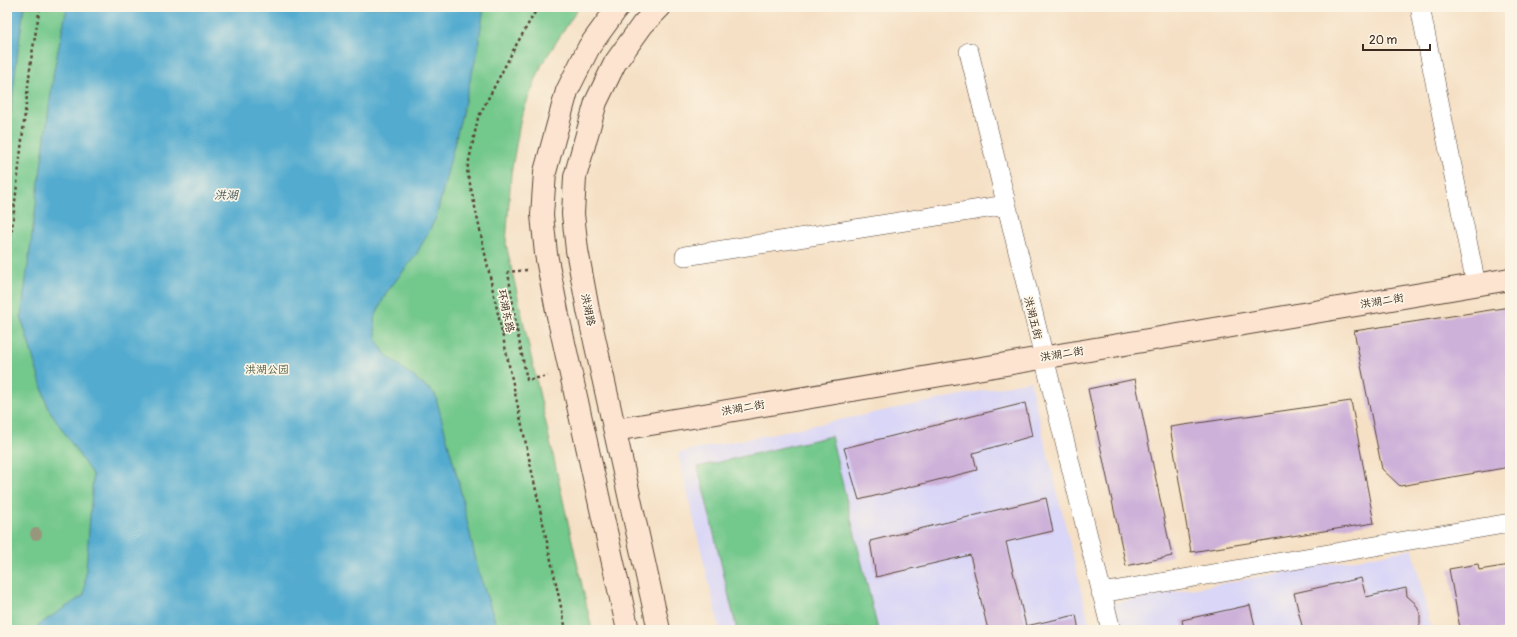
<svg xmlns="http://www.w3.org/2000/svg" width="1517" height="637" viewBox="0 0 1517 637" font-family="Pangolin,'LXGW WenKai TC',sans-serif">
<style>
.built{fill:#d9d6f7}
.green{fill:#73c88c;stroke:#577955}
.water{fill:#52abcf;stroke:#466a76}
.building{fill:#cdb1d9}
.lines{fill:none;stroke-linecap:round;stroke-linejoin:round}
.street-casing{stroke:#574537;stroke-width:20}
.secondary-casing{stroke:#574537;stroke-width:24}
.path{stroke:#574537;stroke-width:2.5;stroke-dasharray:3 3;stroke-linecap:butt}
.street{stroke:#fff;stroke-width:19}
.secondary{stroke:#fde4d1;stroke-width:22}
.tree{fill:#98967b}
.labels{text-anchor:middle;dominant-baseline:central;stroke-width:3.5;stroke-linejoin:round;paint-order:stroke}
.street-label{font-size:11px;fill:#3b2a1e;stroke:#fcf5e5}
.park-label{font-size:11px;fill:#4c593f;stroke:#fcf5e5}
.water-label{font-size:12px;font-style:italic;fill:#43575c;stroke:#fcf5e5}
</style>
<rect width="100%" height="100%" fill="#fcf5e5"/>
<filter id="ink" filterUnits="userSpaceOnUse"><feTurbulence type="fractalNoise" baseFrequency=".025" numOctaves="2"/><feDisplacementMap in="SourceGraphic" scale="8" xChannelSelector="R" yChannelSelector="G"/><feConvolveMatrix kernelMatrix="1 2 1 2 8 2 1 2 1" color-interpolation-filters="sRGB"/></filter>
<filter id="wash" filterUnits="userSpaceOnUse"><feTurbulence type="fractalNoise" baseFrequency=".012" numOctaves="4" result="noise"/><feDisplacementMap in="SourceGraphic" scale="16" xChannelSelector="R" yChannelSelector="G"/><feGaussianBlur stdDeviation="0.9" result="paint"/><feColorMatrix in="noise" values="0 0 0 0 0 0 0 0 0 0 0 0 0 0 0 0 0 1.4 0 .05"/><feComposite in="paint" operator="in"/></filter>
<g filter="url(#wash)">
<rect width="100%" height="100%" fill="#f5e0c5"/>
<path class="built" d="M1030,381L1091,630H720L678,453Z
M1413,549L1431,630H1121L1114,603Z"/>
<path class="green" d="M7,7H579L542,64L521,117L511,174L506,244L592,630H7Z
M831,436L878,630H737L698,467Z"/>
<path class="water" d="M7,7H24L16,65L7,149Z
M67,7H484L477,53L436,218L416,255L386,293L374,319L377,341L386,355L435,394L459,484L478,570L498,630H34L40,624L84,595L93,476L48,408L21,317L54,70Z"/>
<g id="blocks">
<path class="building" d="M1510,307V467L1400,486L1382,469L1354,331Z
M1135,379L1172,556L1126,566L1088,389Z
M1351,401L1374,523L1191,552L1170,427Z
M1025,403L1032,436L973,453L977,470L859,500L844,448Z
M1046,498L1053,531L1006,542L1026,626L1076,615L1079,630H988L970,555L876,577L870,541Z
M1478,564L1479,570L1510,565V630H1473L1472,626L1460,628L1449,569Z
M1361,578L1366,597L1406,588L1407,596L1415,603L1420,613V624L1418,630H1303L1294,593Z
M1250,605L1256,630H1184L1182,620Z"/>
</g>
</g>
<g filter="url(#ink)">
<use href="#blocks" fill-opacity="0" stroke="#574537" stroke-width="1"/>
<g class="lines">
<g class="street-casing">
<path id="street" d="M1420,7L1476,285
M969,52L1111,630
M685,256L1006,205
M1101,593L1510,523"/>
</g>
<g class="secondary-casing">
<path id="secondary" d="M618,7L589,47L567,91L545,172L542,215L546,254L558,316L628,630
M615,430L1510,279
M659,630L588,310L577,250L573,214L575,177L596,102L615,63L643,24L660,7"/>
</g>
<path class="path" d="M538,7L515,47L478,118L467,170L566,630
M527,270L508,272L517,330L527,380L548,376
M7,273L31,60L40,7
M502,333L517,330"/>
<use href="#street" class="street"/>
<use href="#secondary" class="secondary"/>
</g>
<circle class="tree" cx="36" cy="534" r="6"/>
</g>
<g class="labels">
<g class="street-label">
<text transform="translate(1382 301) rotate(-9)">洪湖二街</text>
<text transform="translate(588 310) rotate(78)">洪湖路</text>
<text transform="translate(506 311) rotate(78)">环湖东路</text>
<text transform="translate(1033 318) rotate(76)">洪湖五街</text>
<text transform="translate(1062 354) rotate(-9)">洪湖二街</text>
<text transform="translate(743 408) rotate(-10)">洪湖二街</text>
</g>
<g class="park-label">
<text x="267" y="369">洪湖公园</text>
</g>
<g class="water-label">
<text x="226" y="195">洪湖</text>
</g>
</g>
<rect width="1517" height="637" fill="none" stroke="#fcf5e5" stroke-width="24"/>
<path d="M1363 44v6h67v-6" fill="none" stroke="#3b2a1e" stroke-width="2"/>
<text x="1369" y="44" font-size="12" fill="#3b2a1e" stroke="#fcf5e5" stroke-width="3" paint-order="stroke">20 m</text>
</svg>
